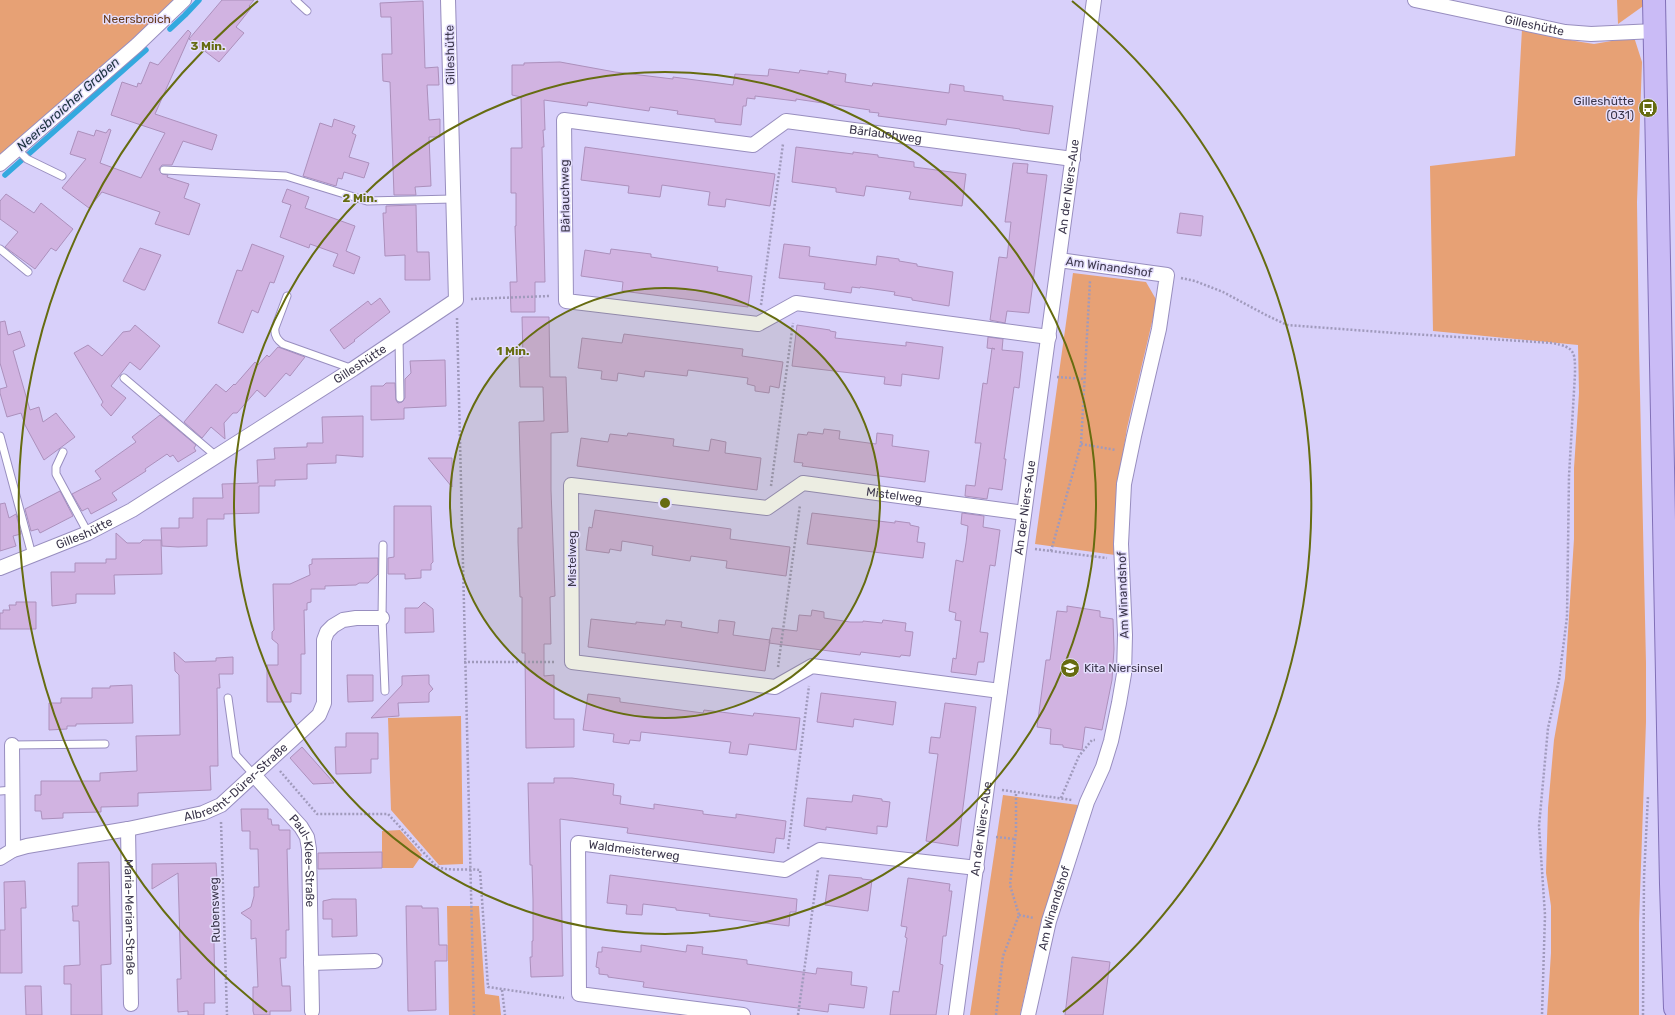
<svg xmlns="http://www.w3.org/2000/svg" width="1675" height="1015" viewBox="0 0 1675 1015" font-family="Rubik,sans-serif">
<style>
.green{fill:#e7a175}
.lines{fill:none;stroke-linecap:round;stroke-linejoin:round}
.stream{stroke:#33a9df;stroke-width:5.5}
.building{fill:#d1b3e1;stroke:#ac90bc}
.service-casing{stroke:#988ebf;stroke-width:9}
.minor-casing{stroke:#988ebf;stroke-width:16}
.primary-casing{stroke:#8170b7;stroke-width:24}
.path{stroke:#a09abc;stroke-width:2.5;stroke-dasharray:2 2;stroke-linecap:butt}
.service{stroke:#fff;stroke-width:7}
.minor{stroke:#fff;stroke-width:14}
.primary{stroke:#cabbf6;stroke-width:22}
.ring{fill:none;stroke:#666c10;stroke-width:2}
.labels{text-anchor:middle;dominant-baseline:central;stroke-width:3;stroke-linejoin:round;paint-order:stroke}
.park-label{font-size:12px;fill:#673b1c;stroke:#e5dffe}
.street-label{font-size:12px;fill:#3c374c;stroke:#e5dffe}
.poi-label{font-size:12px;fill:#3c374c;stroke:#e5dffe;text-anchor:end}
.water-label{font-size:13px;font-style:italic;fill:#19313d;stroke:#e5dffe}
.centre{fill:#666c10;stroke:#e5dffe;stroke-width:2}
.ring-label{font-size:12px;text-anchor:middle;font-weight:bold;fill:#666c10;stroke:#e5dffe;stroke-width:3;stroke-linejoin:round;paint-order:stroke}
</style>
<rect width="100%" height="100%" fill="#d8d0fa"/>
<path class="green" d="M0,0H180L0,158Z
M1617,0H1646V4L1618,24Z
M1522,29L1575,41L1594,44L1634,37L1642,62L1637,202L1639,348L1646,663V722L1639,923V1015H1547L1551,953V906L1546,873L1548,808L1554,740L1565,678L1574,539V468L1579,393L1578,345L1433,331L1430,166L1515,156Z
M1073,273L1146,282L1157,301L1127,428L1117,493L1115,555L1035,544Z
M461,716L463,864L439,865L391,810L388,718Z
M1003,795L1078,805L1039,931L1020,1015H970Z
M400,830L422,855L413,868H382V831Z
M447,906H479L485,994L499,996L501,1015H449Z"/>
<g class="lines">
<path class="stream" d="M170,29L185,15L199,0
M5,175L146,50"/>
</g>
<path class="building" d="M222,0H254L249,6L251,8L236,27L244,33L219,62L189,39Z
M423,1L425,68L438,67L439,85H427L429,120L440,119V137H429L431,186L415,187L416,195H394L390,82L383,81L382,54H392L391,17H381L380,3Z
M188,30L191,33L155,114L217,135L212,150L183,141L172,165H162L159,169L162,174L168,175L167,177L189,184L184,198L200,204L189,235L155,224L160,212L102,192L89,208L62,188L86,159L70,154L78,131L94,136L96,130L106,133L109,129L111,130L100,163L141,178L165,133L111,115L122,82L137,87L138,83L141,84L150,62L158,65Z
M560,62L615,72L673,79V77L733,85L735,74L768,76L769,69L799,73L800,70L828,74V71L846,74L845,82L872,86L873,83L949,93L950,84L964,86V91L1003,96V100L1053,106L1049,134L1020,130V129L947,119L946,125L878,116L879,113L869,112L870,110L796,99V101L755,96V99L747,98L746,106H743L741,125L715,122V119L677,114L678,111L650,107L649,111L588,102L587,106L544,100L545,130H543L544,147H542L545,282H535V312H511L510,282H517L515,226H516V193H511V148H522L521,97L512,95V65H524V63Z
M334,119L355,126L352,133L356,135L349,157L369,163L364,178L344,172L342,179L338,178L336,186L303,176L320,123L332,127Z
M585,147L775,174L770,206L726,199L725,207L708,205L710,192L662,185L660,197L628,193L629,186L581,180Z
M796,147L853,154V152L878,155V157L914,162V167L966,174L962,206L909,199L911,192L866,186L864,196L836,192V188L792,182Z
M1013,163L1028,164L1027,173L1047,175L1029,313L1007,311L1005,323L990,320L999,257L1007,258L1011,222H1005Z
M287,189L309,197L305,208L355,226L346,251L360,257L354,274L333,266L338,254L310,244L309,248L280,237L291,205L282,202Z
M6,194L34,213L41,203L73,229L56,251L51,248L35,269L5,247L18,232L0,219V201Z
M416,205L417,252H429L430,280H405V255L385,256L383,213H386V206Z
M1180,213L1203,216L1201,236L1177,233Z
M252,244L284,256L274,283L270,282L258,313L252,310L243,333L218,323L237,270L242,271Z
M784,244L810,247L809,256L876,265L877,256L899,259V261L917,264V266L953,272L949,306L912,300V298L894,295L895,292L860,287V288L852,287L851,293L824,289L825,283L779,278Z
M140,248L161,255L145,290H143L123,281Z
M611,249L651,254V257L718,267L717,271L752,276L748,307L622,291L623,282L581,276L585,250L610,254Z
M380,298L390,312L354,340L355,341L344,349L330,330L368,301L371,305Z
M522,317H549L550,377H566L568,432L551,433V490L555,596L550,597L551,644H544V676L554,675V719H574V747L526,748L525,653H522V597H520L518,542V528H522L519,422L544,421L543,387H520L519,358L523,357Z
M5,321L8,335L20,331L25,346L13,351L30,410L39,407L43,422L56,413L75,437L44,460L25,425L21,413L7,417L0,393V389L7,387L0,363V322Z
M135,325L160,346L140,370L130,362L111,386L126,398L111,416L101,405L103,402L74,353L88,345L102,356L123,332L130,331Z
M797,325L830,330V331L836,332L835,338L906,346V342L943,347L939,379L902,374L901,386L884,384L885,377L792,366Z
M624,334L743,349L742,356L783,362L779,388L770,386L769,393L755,391V386L747,384L748,378L688,370L687,376L645,371L644,377L618,373L617,381L601,379L602,371L578,368L582,338L622,343Z
M988,337L1003,339L1002,350L1023,352L1019,388L1014,387L1004,459H1006L1002,490L989,488L987,499L965,496L966,485L975,486L981,443H975L983,383L987,384L992,348L995,349L987,348Z
M278,347L305,357L290,376L286,373L265,397L257,390L237,413H233L224,423L225,439L211,427L202,438L184,422L216,384L226,392L234,384L235,385L255,362L258,365L267,355L269,357Z
M445,360L446,406L404,408V419L371,420V386H383L386,383H395L396,400L398,403L402,402L405,398V379L411,373L410,361Z
M160,415L196,445L194,448L196,451L178,462L173,455L170,457L167,454L145,469L146,471L112,493L117,500L91,514L88,508L82,511L72,494L101,479L95,471L136,442L132,437Z
M363,416V457L336,455V463L307,464V479L275,480V486H259V513L224,514V519H207V546L178,547L162,546L161,528H179V518H193V498H223L222,484L258,483L257,460L275,459L274,448L307,447V443H323L322,417Z
M824,429L840,431L839,439L876,444L877,433L893,435L892,446L929,451L925,482L802,466L803,463L794,462L798,434L807,435L808,432L823,434Z
M628,433L674,439L673,446L709,451L711,439L726,442L725,453L761,458L757,490L577,466L581,438L608,442L610,434L627,436Z
M428,458H452V487Z
M60,491L73,516L40,533L38,529L31,531L25,509Z
M5,503L9,518L16,514L21,534L13,536L16,546L0,551V504Z
M394,506H431L433,562L431,564V570H421V578L405,579V574H388V558L394,557Z
M595,510L731,529L730,539L790,547L786,576L726,568L727,561L691,556L690,561L652,555L653,546L622,541L621,551L610,549L609,553L586,550L589,527L592,528Z
M812,513L895,523V521L910,523V525L919,527L917,542L925,543L923,558L807,544Z
M962,513L984,516L983,527L1000,530L995,566L990,565L980,632L988,633L984,662H978L976,675L951,672L953,658L956,659L961,621L955,620L956,613L949,611L956,560L963,562L966,543L968,526L961,524Z
M116,533L127,543H140L143,540H161L162,574L114,575L115,594H76V603L52,606L51,572H75V563H106V559H116Z
M378,558V574L368,583H359L356,585L325,586V589H311V602L307,603V610H304L305,654H301V694L291,693V702H267V665H278V644L272,639V632L274,630L273,584H290L310,575L309,565L312,564V559Z
M16,602H36V629H0V613H3V610H10L9,605H16Z
M424,602L433,609L434,632L405,633V608H418Z
M1067,606L1100,611V617L1113,619L1114,649L1112,680L1102,730L1085,727L1082,750L1063,747V745L1050,744L1051,729L1037,727L1046,660H1050L1057,611L1067,612Z
M812,610L824,612V618L850,622H863V621L882,623L883,620L906,623L905,631L913,632L910,656L901,655L900,657L861,652L860,655L769,643L772,628L797,631L799,615L811,616Z
M591,619L636,624V622L665,625L666,620L682,622L681,627L718,633L719,620L735,622L733,635L770,640L765,671L588,647Z
M174,652L185,662L216,661V658L233,657V674H219L220,688H217L218,766H210L211,790L138,793V806L101,807V812L63,813V818L42,819L41,811H35V795H41V781H100V773L137,771L136,736L180,735L179,675L175,671Z
M347,675H373V701L348,702Z
M429,675V684L433,689L429,693V702L398,703L399,716L371,718L402,685V676Z
M132,685L133,723L76,724V726H67V729L49,730V703H61V698H92V688H110V686Z
M821,693L896,702L893,725L854,719L853,727L817,722Z
M588,694L620,698V702L703,713L704,710L753,716L754,713L800,718L796,750L749,744L747,755L729,753L731,742L641,732L640,741L630,740L629,744L613,742L614,734L583,730Z
M945,703L976,707L958,846L926,841L938,754L929,753L931,737L940,738Z
M346,733H378V759H371V773L336,774L335,747H346Z
M302,747L334,783L313,784L290,758Z
M554,778H572L614,784L613,795L621,796L620,804L654,809V804L703,811V814L736,818V814L786,821L784,839L776,838L774,853L627,833L628,828L560,819L563,976L531,977L530,957H532V941H533V899L532,865H530L528,783H554Z
M853,795L882,799V801L890,802L887,827L877,826V834L826,827V830L804,826L807,798L852,802Z
M241,809H268V819H271L272,825H279V830H290V849H287L289,930H286V958H280L282,986H290L291,1011H270V1015H254L253,1011V987H258L256,938L251,939V920L241,913L251,907L254,896V887H259L258,849H250V831H242Z
M382,852V868L318,869V853Z
M109,862L111,964L101,965L102,1015H71V984H64V966L80,965L79,921H73V914L72,906H78V863Z
M216,863L217,879H213L215,1003H204V1015H188V1011L178,1012L177,979H181L178,873L152,889V864Z
M610,875L797,899L796,912H790L789,926L709,916L710,914L676,910V908L643,904L642,915L626,914L627,905L607,903Z
M829,875L862,878V879L872,880L868,911L825,905Z
M908,878L950,884L949,891H952L946,936H943L940,964L943,965L936,1015H890L893,991L899,992L907,938L905,937L907,927L901,926Z
M25,881L26,908H21L22,973H0V930H5L4,882Z
M332,899H356L357,936L332,937V919H323V901Z
M406,906H422V908H438L439,945H447V961H435L436,1010L408,1011Z
M641,945L686,952L687,945L703,947L702,954L747,960V964L816,974L817,968L852,972L851,985L867,987L864,1008L829,1004L828,1012L790,1007L643,987L644,982L608,977V975L599,974V968L596,967L598,952H602V947L641,952Z
M1072,957L1110,962L1103,1015H1065Z
M25,986H41L42,1015H26Z"/>
<g class="lines">
<g class="service-casing">
<path id="service" d="M295,0L307,11
M17,149L27,159L62,176
M164,170L286,176L367,201L453,199
M0,249L28,272
M287,296L275,328C274,335 277,340 283,344L353,369
M399,338L400,398
M124,378L216,456
M0,436L32,555
M63,452L56,467V474L88,533
M383,545L382,618L385,691
M228,698L236,755L254,775
M12,745L105,744
M0,791L13,790"/>
</g>
<g class="minor-casing">
<g id="minor">
<path id="s1" d="M1415,0L1565,32L1591,34L1655,31"/>
<path d="M0,164L137,45L184,0"/>
<path id="s2" d="M1049,337L796,303L758,324L566,301L564,120L753,145L786,121L1073,159"/>
<path id="s3" d="M0,568L88,533L132,510L353,369L456,300L448,0"/>
<path id="s4" d="M1000,691L812,666L775,687L572,662L571,485L767,508L803,483L1024,513"/>
<path d="M12,745L13,850"/>
<path id="s5" d="M254,775L301,827L307,837L309,849L312,1011"/>
<path id="s6" d="M128,829L131,1004"/>
<path id="s7" d="M0,858L13,850L27,846L128,829L203,813L221,805L319,715L324,703V640L327,632L333,626L343,620L356,618H382"/>
<path d="M311,963L375,961"/>
<path id="s8" d="M743,1015L579,994L578,843L785,870L820,850L977,868"/>
<path id="s9" d="M956,1015L1094,0"/>
<path id="s10" d="M1028,1015L1049,921L1087,802L1103,767L1111,741L1119,703L1124,674L1125,635L1121,544L1124,484L1134,436L1159,329L1167,275L1059,260"/>
</g>
</g>
<g class="primary-casing">
<path id="primary" d="M1654,0L1671,884L1675,1008"/>
</g>
<path class="path" d="M1181,278L1195,281L1223,292L1266,315L1287,325L1395,333L1552,343C1576,347 1575,353 1575,374L1569,476L1567,617L1559,680L1548,728L1539,826L1545,915L1542,1015
M471,299L550,296
M761,305L783,144
M457,318L474,1015
M1057,377L1085,379
M1081,444L1116,450
M771,486L793,323
M1035,549L1107,558
M1051,551L1081,444L1090,281
M464,662H556
M778,667L800,505
M280,771L317,814H388L436,866C447,872 467,868 480,870L488,987L564,998
M1002,790L1072,800
M1061,798L1079,756L1092,740H1095
M221,822L227,1015
M996,837L1015,839
M788,849L809,686
M1019,915L1034,918
M502,990L505,1015
M798,1015L818,870
M996,1015L1003,956L1019,915L1010,885L1016,831V792
M1643,1015L1644,877L1648,796"/>
<use href="#service" class="service"/>
<use href="#minor" class="minor"/>
<use href="#primary" class="primary"/>
</g>
<circle cx="665" cy="503" r="215" fill="#666c10" fill-opacity=".12"/>
<g class="ring">
<circle cx="665" cy="503" r="215"/>
<circle cx="665" cy="503" r="431"/>
<path d="M267 1012A646 646 0 0 1 258 1M1072 1A646 646 0 0 1 1063 1012"/>
</g>
<defs>
<g id="bus-disc" transform="scale(1)"><circle r="9.5" fill="#666c10" stroke="#e5dffe"/><path d="M-5-6H5V4H4V6H2V4H-2V6H-4V4H-5ZM-3.5-4V0h7V-4ZM-3.5 1.2v1.5H-2V1.2ZM2 1.2v1.5H3.5V1.2Z" fill="#fff"/></g>
<g id="school-disc" transform="scale(1)"><circle r="9.5" fill="#666c10" stroke="#e5dffe"/><path d="M0-5L7-2L0 1L-7-2ZM-4 1L0 2.5L4 1V4Q0 6-4 4Z" fill="#fff"/></g>
</defs>
<g fill-rule="evenodd">
<use href="#bus-disc" x="1648" y="108"/>
<use href="#school-disc" x="1070" y="668"/>
</g>
<g class="labels">
<g class="park-label">
<text x="137" y="19">Neersbroich</text>
</g>
<g class="street-label">
<text stroke="none"><textPath href="#s1" startOffset="122">Gilleshütte</textPath></text>
<text transform="translate(450 55) rotate(-91)">Gilleshütte</text>
<text stroke="none"><textPath href="#s2" startOffset="1005">Bärlauchweg</textPath></text>
<text stroke="none"><textPath href="#s9" startOffset="836">An der Niers-Aue</textPath></text>
<text transform="translate(565 196) rotate(-91)">Bärlauchweg</text>
<text transform="translate(1109 267) rotate(8)">Am Winandshof</text>
<text stroke="none"><textPath href="#s3" startOffset="415">Gilleshütte</textPath></text>
<text stroke="none"><textPath href="#s4" startOffset="947">Mistelweg</textPath></text>
<text stroke="none"><textPath href="#s9" startOffset="512">An der Niers-Aue</textPath></text>
<text stroke="none"><textPath href="#s3" startOffset="91">Gilleshütte</textPath></text>
<text transform="translate(572 559) rotate(-90)">Mistelweg</text>
<text transform="translate(1123 595) rotate(-92)">Am Winandshof</text>
<text stroke="none"><textPath href="#s7" startOffset="253">Albrecht-Dürer-Straße</textPath></text>
<text stroke="none"><textPath href="#s9" startOffset="188">An der Niers-Aue</textPath></text>
<text stroke="none"><textPath href="#s8" startOffset="373">Waldmeisterweg</textPath></text>
<text stroke="none"><textPath href="#s5" startOffset="104">Paul-Klee-Straße</textPath></text>
<text stroke="none"><textPath href="#s10" startOffset="110">Am Winandshof</textPath></text>
<text transform="translate(215 910) rotate(-92)">Rubensweg</text>
<text stroke="none"><textPath href="#s6" startOffset="88">Maria-Merian-Straße</textPath></text>
</g>
<g class="poi-label">
<text x="1634" y="101">Gilleshütte<tspan x="1634" dy="14">(031)</tspan></text>
<text x="1084" y="668" text-anchor="start">Kita Niersinsel</text>
</g>
<g class="water-label">
<text transform="translate(68 104) rotate(-42)">Neersbroicher Graben</text>
</g>
</g>
<circle cx="665" cy="503" r="6" class="centre"/>
<g class="ring-label">
<text x="208" y="50">3 Min.</text>
<text x="360" y="202">2 Min.</text>
<text x="513" y="355">1 Min.</text>
</g>
</svg>
